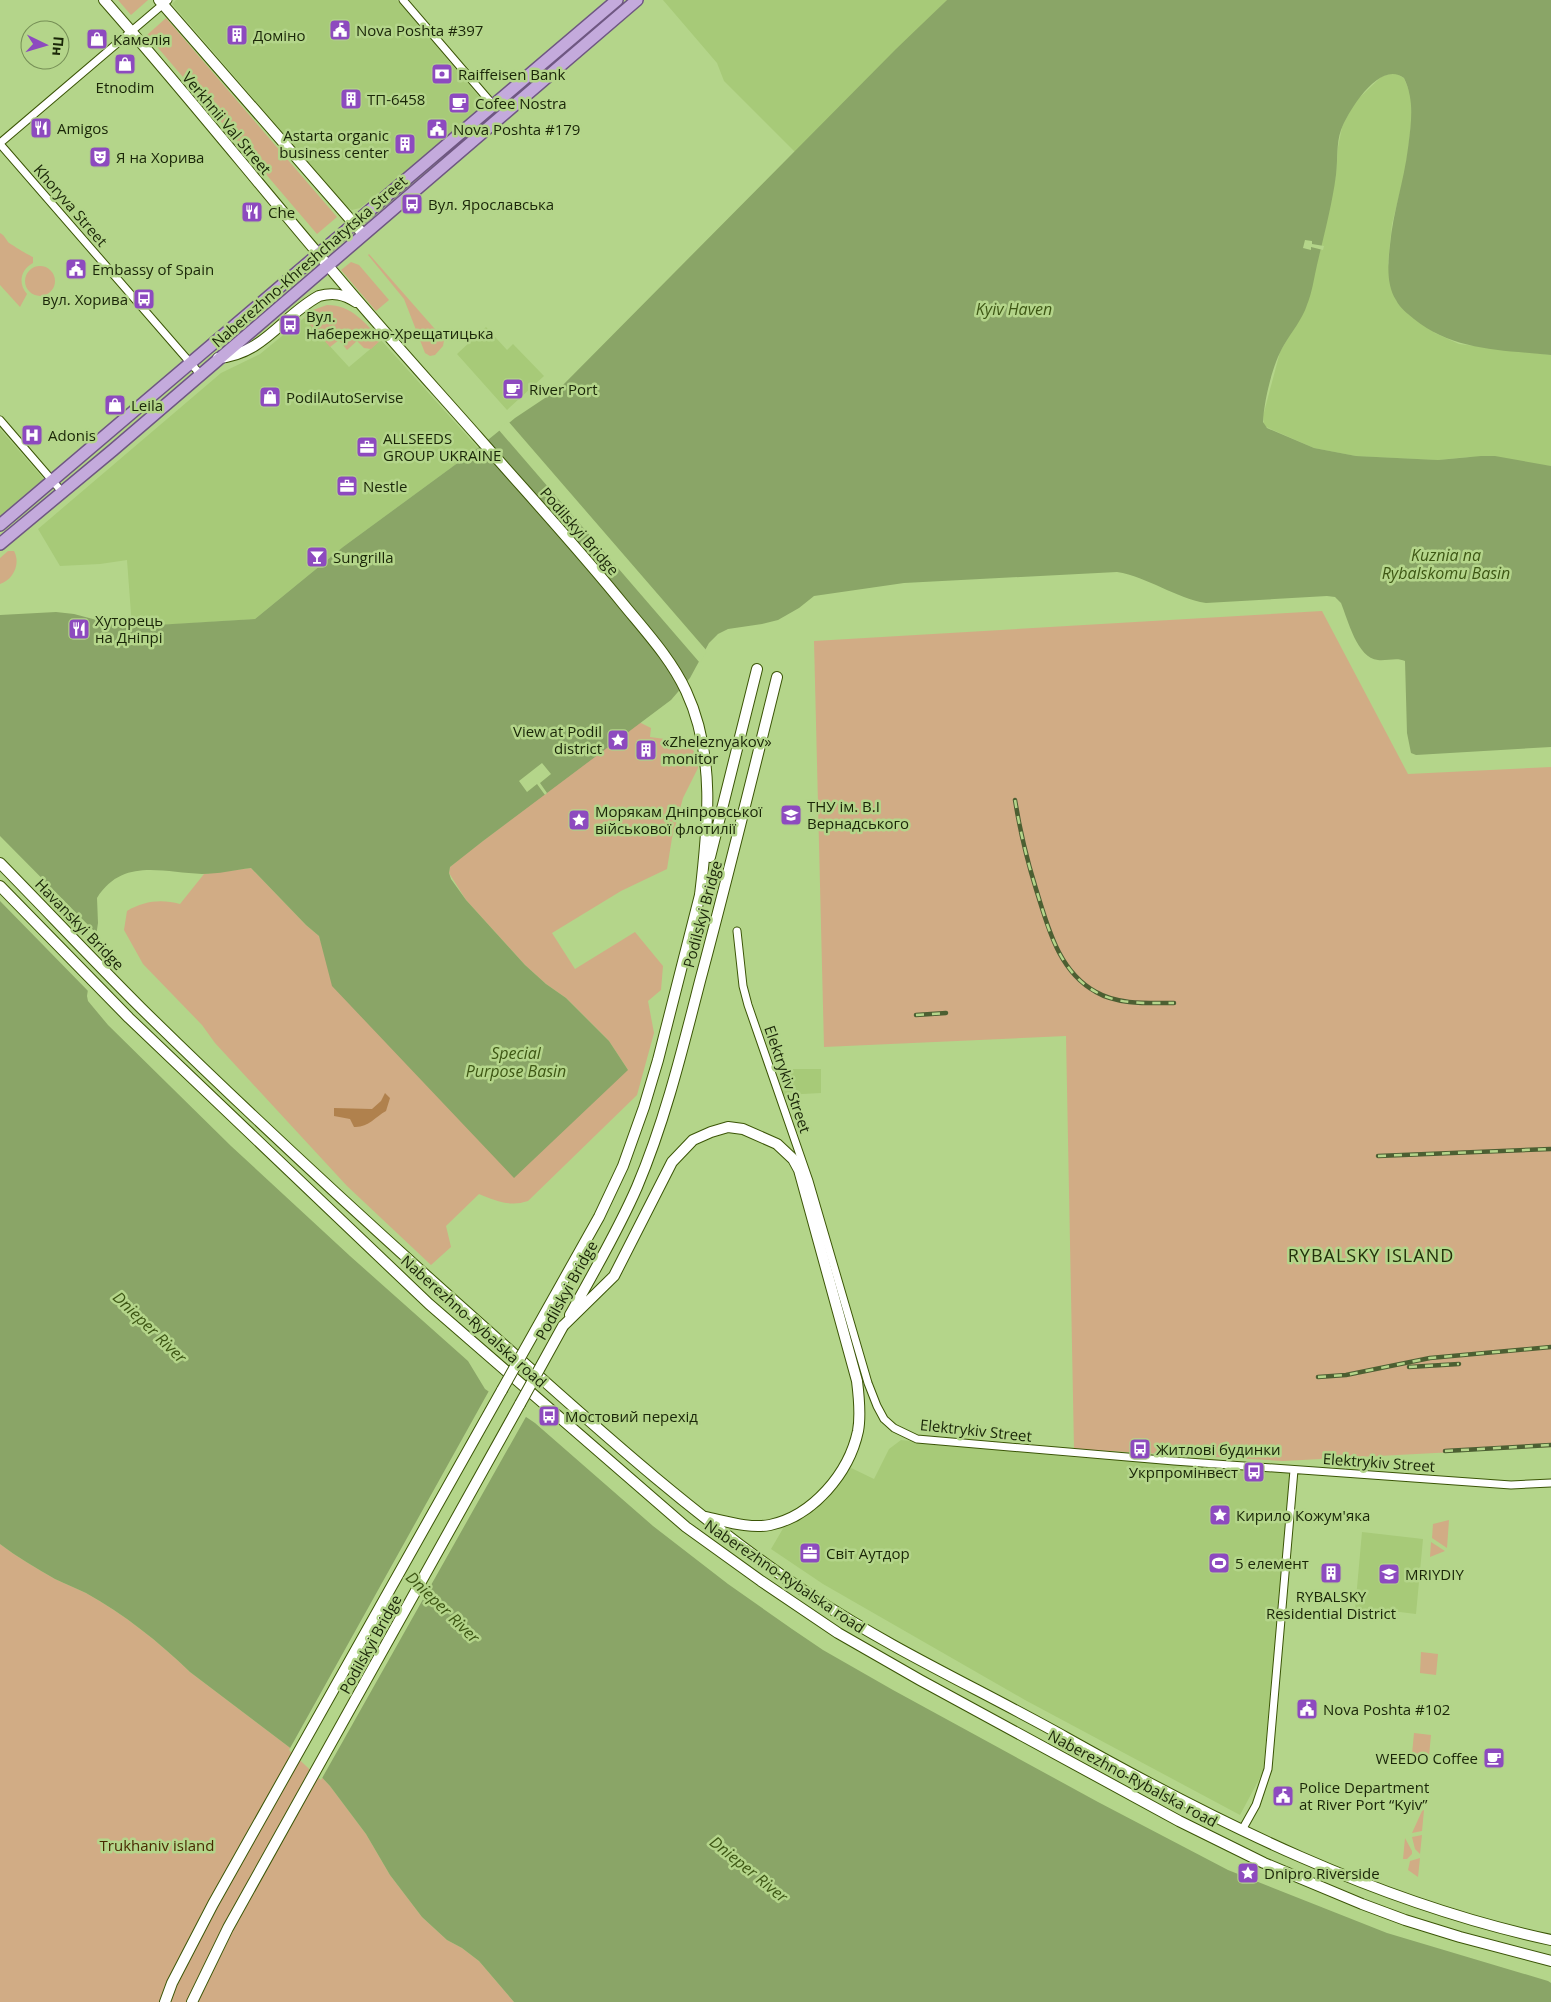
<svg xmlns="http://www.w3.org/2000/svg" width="1551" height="2002" viewBox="0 0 1551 2002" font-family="'Open Sans',sans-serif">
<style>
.built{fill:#a7ca78}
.green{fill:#d1ac85}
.forest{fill:#b0814d}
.water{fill:#8aa567}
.pier{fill:#b4d58a}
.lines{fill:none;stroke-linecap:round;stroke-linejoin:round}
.street-casing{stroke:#3b5506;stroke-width:9}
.secondary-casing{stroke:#3b5506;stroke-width:12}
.primary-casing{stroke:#6f5782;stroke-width:14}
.street{stroke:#fff;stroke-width:7}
.secondary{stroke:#fff;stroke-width:10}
.primary{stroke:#c4aadc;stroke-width:11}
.rail-casing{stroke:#4c5f32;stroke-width:4.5}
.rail{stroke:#b4d58a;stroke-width:2.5;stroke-dasharray:8;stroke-linecap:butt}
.secondary-bridge-casing{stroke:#3b5506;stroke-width:12;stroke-linecap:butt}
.secondary-bridge{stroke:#fff;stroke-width:10}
.labels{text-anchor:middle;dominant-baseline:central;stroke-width:5;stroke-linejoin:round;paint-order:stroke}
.poi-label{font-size:15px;fill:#1a2608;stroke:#b4d58a;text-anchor:start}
.street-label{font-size:15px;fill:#1a2608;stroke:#b4d58a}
.park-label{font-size:15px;fill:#492900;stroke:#b4d58a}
.water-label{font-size:16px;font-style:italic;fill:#3e5714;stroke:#b4d58a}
.quarter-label{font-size:18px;letter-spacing:1px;fill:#23310b;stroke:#b4d58a}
</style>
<rect width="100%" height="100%" fill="#b4d58a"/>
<path class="built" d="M176,0H397L487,106L360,208L352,210L346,206L172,4Z
M663,0H947L795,152L724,81L717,63Z
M1389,74H1397L1404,78L1411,96L1412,114L1406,168L1392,224L1388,263L1407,313L1435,333L1459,344L1551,355V466L1468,457L1438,460L1356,456L1314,448L1264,426L1263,416L1280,352L1307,305L1336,175L1338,147L1342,127L1354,103L1381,77Z
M304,318L349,367L381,340L478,448L343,547L255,619L132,627L127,560L100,564L60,566L38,529L221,373L260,354Z
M486,327L507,350L513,344L544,376L507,410L457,354Z
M0,429L43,478L44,482L0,519Z
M782,1069H821V1093L783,1095L778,1074Z
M901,1440L1070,1457L1291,1472L1263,1772L1240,1815L1025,1700L823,1584L771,1549L788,1520L797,1516L845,1465L874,1479L889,1449Z
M1362,1532L1423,1539L1416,1614L1376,1609L1375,1612L1355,1610Z"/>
<path class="green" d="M118,0H148L131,15Z
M166,18L337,217L317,234L147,35Z
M0,233C5,236 5,238 8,242C10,244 30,256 33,257V263C20,270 18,284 27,294L20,307L0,285Z
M369,254L441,336L444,340L443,346L435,355L430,356L425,353L404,299L368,255Z
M351,262L359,265L389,300L376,311L341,270Z
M25 281a15 15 0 1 1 30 0a15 15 0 1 1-30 0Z
M327,305C352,305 365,323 381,340L371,349L364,348L357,341L347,350L339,340L330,347L304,318L313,310Z
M8,551H14C21,564 13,580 0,584V558Z
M1322,611L1408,774L1551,767V1447L1283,1461L1074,1449L1066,1036L824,1047L814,641Z
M639,722L651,728L650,737L687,742L698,757V768L683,798L672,838L667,869L621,891L552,933L575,969L635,932L663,966L661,990L648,1001L654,1033L637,1095L528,1201C510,1207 496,1201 479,1194L446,1226L451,1247L431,1265L347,1186L215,1043L202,1025L143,964L124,930L127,911C144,901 161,899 180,904L204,874L251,868L306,925L319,936L324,952L628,1070L609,1041L566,998L546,984L525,965L466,900L449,873L450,867L463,856Z
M1449,1520L1447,1548L1432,1538L1433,1524Z
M1431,1542L1445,1551L1430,1557Z
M0,1544C17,1557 36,1568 55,1579C65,1584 76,1588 86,1593C124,1614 159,1642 190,1672L289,1747L317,1772L330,1786L366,1834L390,1875L422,1917L447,1940L462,1948L479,1961L514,2002H0Z
M1421,1652L1438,1654L1436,1675L1420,1673Z
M1414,1733L1431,1735L1429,1756L1412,1754Z
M1424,1810L1422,1831L1412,1833L1422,1811Z
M1422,1835L1420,1854L1415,1849L1412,1837Z
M1405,1838L1412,1851V1854L1407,1859H1403Z
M1420,1858L1418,1877L1408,1870L1410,1861Z"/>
<path class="forest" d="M385,1093L390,1098L386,1111C375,1117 368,1128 354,1127L350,1119L334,1116V1108L372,1109L381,1101Z"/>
<path class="water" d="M947,0H1551V355C1502,350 1454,351 1414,319C1408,314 1400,308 1396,300C1386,285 1388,262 1390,245C1393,212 1404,181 1408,148C1411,123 1415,101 1404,78C1380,59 1348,111 1341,130C1336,144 1338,160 1336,175C1332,205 1324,235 1317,265C1314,278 1312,293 1307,305C1302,320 1292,331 1284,345C1273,363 1264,400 1263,422L1267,428L1314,448L1356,456L1438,460L1481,456H1495L1551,466V747L1416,755L1411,753L1407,733L1405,661C1397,657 1387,661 1378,660C1357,658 1348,620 1341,603L1335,597L1327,596L1206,603C1175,598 1148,577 1117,572L904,583L814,596L799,608L778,620L762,624L728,629L718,634L709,643L690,678L671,700L483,841L450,867L449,873L451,879L466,900L525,965L546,984L566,998L609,1041L628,1070L514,1178L332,986L319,936L306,925L251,868C235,870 218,874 202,874C163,873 123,857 97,898L98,923L87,996L88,1001L108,1025L231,1146L350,1256L468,1361L485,1389L535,1423L653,1526L728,1584L792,1629L823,1650L893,1690L1098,1802L1228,1870L1387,1933L1548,1981L1551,1983V2002H514L479,1961L462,1948L447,1940L422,1917L390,1875L366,1834L330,1786L317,1772L289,1747L190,1672C159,1642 124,1614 86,1593C76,1588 65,1584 55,1579C36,1568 17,1557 0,1544V615L56,612L74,614L123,627L255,619L343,547L478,448L515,418L560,388L896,49Z"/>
<path class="pier" d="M1305,240L1312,241V244L1324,246L1323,250L1311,247V250L1303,248Z
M508,421L707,651L700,663L498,429Z
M542,763L551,774L540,783L547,793L545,795L537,784L527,792L519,781Z
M0,836L99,936L90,993L0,901Z
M490,1389L527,1415L321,1780L289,1750Z"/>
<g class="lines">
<g class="street-casing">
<path id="street" d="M403,0L494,106
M0,143L168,0
M0,144L200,374
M0,420L63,493
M737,931L743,986L748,1005L809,1181L868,1383L877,1406L884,1419L894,1428L917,1439L1174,1461L1511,1485L1551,1483
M1242,1830L1256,1805L1268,1769L1294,1470"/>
</g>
<g class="secondary-casing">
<path id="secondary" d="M104,0C178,84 248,171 320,256C371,318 425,377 478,437C527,493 578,548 624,605C647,633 671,659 686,691C716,755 708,828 700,895
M159,0L363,234
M218,358C264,354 282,316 319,296C333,292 344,294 356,302
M710,857L757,669
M0,863C47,911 93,960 141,1008C253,1118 368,1224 486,1329C591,1423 695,1518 813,1597C893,1650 981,1690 1065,1737C1218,1823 1378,1903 1551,1940
M0,886L129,1018L429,1304L686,1527L761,1581L838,1633L920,1680L1179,1821L1264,1863L1362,1904L1405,1920L1460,1937L1551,1961
M570,1315C593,1273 618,1231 637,1187C665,1121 682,1051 700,981C727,880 752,778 777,677
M563,1326L614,1276L672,1162L693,1140L711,1132L728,1127L743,1129L777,1144L793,1159L799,1170L857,1381C859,1397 861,1415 858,1431C849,1473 813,1516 770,1525C750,1529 725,1521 705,1517
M165,2002L172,1983L213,1904L502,1390
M192,2002L228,1928L520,1404"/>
</g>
<g class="primary-casing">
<path id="primary" d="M0,525L617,0
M0,544L113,450L637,0"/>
</g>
<use href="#street" class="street"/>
<use href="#secondary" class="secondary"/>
<use href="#primary" class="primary"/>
<g class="rail-casing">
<path id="rail" d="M1015,800C1020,831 1027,860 1036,889C1048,927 1058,971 1096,992C1118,1005 1149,1003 1174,1003
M916,1015L946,1013
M1378,1156L1551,1149
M1409,1367L1459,1364
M1318,1377L1346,1375L1430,1358L1551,1347
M1445,1451L1551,1445"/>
</g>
<use href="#rail" class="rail"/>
<g class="secondary-bridge-casing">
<path id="secondary-bridge" d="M502,1390L599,1217L623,1166L644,1107L658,1060L700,895
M520,1404L563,1326"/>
</g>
<use href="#secondary-bridge" class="secondary-bridge"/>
</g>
<defs>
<g id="civic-square" transform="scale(1.125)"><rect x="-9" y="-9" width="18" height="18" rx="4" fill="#8d4abf" stroke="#b4d58a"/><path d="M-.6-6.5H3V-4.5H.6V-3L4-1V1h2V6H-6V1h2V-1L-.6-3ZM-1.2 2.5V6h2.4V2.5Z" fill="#fff"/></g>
<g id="building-square" transform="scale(1.125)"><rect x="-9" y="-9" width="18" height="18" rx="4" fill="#8d4abf" stroke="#b4d58a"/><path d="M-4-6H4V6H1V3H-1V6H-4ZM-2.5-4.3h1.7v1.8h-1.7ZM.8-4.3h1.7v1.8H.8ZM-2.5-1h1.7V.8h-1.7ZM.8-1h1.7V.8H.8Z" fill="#fff"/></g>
<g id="shop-square" transform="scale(1.125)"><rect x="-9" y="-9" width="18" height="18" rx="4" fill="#8d4abf" stroke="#b4d58a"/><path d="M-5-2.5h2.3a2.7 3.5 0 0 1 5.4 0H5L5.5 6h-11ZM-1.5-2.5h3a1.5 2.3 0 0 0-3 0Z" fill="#fff"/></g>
<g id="bank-square" transform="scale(1.125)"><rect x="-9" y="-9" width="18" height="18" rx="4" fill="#8d4abf" stroke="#b4d58a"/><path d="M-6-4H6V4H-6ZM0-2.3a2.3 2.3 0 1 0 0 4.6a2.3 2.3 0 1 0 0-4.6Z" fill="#fff"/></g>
<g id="cafe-square" transform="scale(1.125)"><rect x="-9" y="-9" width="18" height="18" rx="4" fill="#8d4abf" stroke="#b4d58a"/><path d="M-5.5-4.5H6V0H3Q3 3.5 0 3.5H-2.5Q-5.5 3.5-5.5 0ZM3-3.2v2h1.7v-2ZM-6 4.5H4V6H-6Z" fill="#fff"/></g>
<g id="restaurant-square" transform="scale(1.125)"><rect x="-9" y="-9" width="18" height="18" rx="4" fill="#8d4abf" stroke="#b4d58a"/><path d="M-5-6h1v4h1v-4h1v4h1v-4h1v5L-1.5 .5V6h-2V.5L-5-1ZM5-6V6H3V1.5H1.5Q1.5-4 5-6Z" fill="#fff"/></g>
<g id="theatre-square" transform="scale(1.125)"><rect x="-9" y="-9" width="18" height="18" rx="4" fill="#8d4abf" stroke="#b4d58a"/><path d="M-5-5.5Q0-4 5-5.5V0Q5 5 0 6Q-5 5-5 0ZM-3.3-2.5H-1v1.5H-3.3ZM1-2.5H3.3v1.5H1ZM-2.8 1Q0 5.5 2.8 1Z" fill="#fff"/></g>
<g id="bus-square" transform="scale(1.125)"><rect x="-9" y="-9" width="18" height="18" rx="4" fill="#8d4abf" stroke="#b4d58a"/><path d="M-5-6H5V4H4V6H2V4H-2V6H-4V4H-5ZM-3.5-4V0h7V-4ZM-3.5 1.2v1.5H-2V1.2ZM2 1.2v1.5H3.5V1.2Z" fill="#fff"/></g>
<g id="hospital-square" transform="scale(1.125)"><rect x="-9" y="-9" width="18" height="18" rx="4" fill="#8d4abf" stroke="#b4d58a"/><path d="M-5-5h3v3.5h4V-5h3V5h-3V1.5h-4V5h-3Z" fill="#fff"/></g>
<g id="office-square" transform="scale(1.125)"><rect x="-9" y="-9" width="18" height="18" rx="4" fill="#8d4abf" stroke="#b4d58a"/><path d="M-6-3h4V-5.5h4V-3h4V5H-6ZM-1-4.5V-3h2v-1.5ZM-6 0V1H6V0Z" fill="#fff"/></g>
<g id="bar-square" transform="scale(1.125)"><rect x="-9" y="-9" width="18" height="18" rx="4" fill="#8d4abf" stroke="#b4d58a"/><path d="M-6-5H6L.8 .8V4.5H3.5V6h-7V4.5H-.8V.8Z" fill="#fff"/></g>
<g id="sight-square" transform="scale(1.125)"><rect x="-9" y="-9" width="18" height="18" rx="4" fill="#8d4abf" stroke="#b4d58a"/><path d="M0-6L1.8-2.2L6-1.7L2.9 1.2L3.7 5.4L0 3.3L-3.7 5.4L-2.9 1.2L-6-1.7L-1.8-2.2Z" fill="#fff"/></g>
<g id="university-square" transform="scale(1.125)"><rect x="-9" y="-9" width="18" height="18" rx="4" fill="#8d4abf" stroke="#b4d58a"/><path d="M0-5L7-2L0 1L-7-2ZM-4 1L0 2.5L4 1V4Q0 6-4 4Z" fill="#fff"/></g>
<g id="stadium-square" transform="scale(1.125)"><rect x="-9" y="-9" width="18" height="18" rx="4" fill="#8d4abf" stroke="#b4d58a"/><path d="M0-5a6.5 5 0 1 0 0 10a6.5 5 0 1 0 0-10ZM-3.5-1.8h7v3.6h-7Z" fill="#fff"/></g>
<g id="school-square" transform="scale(1.125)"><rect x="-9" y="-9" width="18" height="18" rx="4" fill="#8d4abf" stroke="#b4d58a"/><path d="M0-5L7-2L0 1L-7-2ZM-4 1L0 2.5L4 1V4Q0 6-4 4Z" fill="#fff"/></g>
</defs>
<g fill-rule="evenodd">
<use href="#civic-square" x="340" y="30"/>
<use href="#building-square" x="237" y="35"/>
<use href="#shop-square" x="97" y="39"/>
<use href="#shop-square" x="125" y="64"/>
<use href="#bank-square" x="442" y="74"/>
<use href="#building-square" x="351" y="99"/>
<use href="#cafe-square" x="459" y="103"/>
<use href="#restaurant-square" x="41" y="128"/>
<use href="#civic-square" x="437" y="129"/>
<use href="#building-square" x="405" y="144"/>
<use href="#theatre-square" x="100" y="157"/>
<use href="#bus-square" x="412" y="204"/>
<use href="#restaurant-square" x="252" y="212"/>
<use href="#civic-square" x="76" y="269"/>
<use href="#bus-square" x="144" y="299"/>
<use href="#bus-square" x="290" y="325"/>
<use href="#cafe-square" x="513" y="389"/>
<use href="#shop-square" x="270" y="397"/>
<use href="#shop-square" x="115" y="405"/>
<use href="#hospital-square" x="32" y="435"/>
<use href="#office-square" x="367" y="447"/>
<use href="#office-square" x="347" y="486"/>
<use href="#bar-square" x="317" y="557"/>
<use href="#restaurant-square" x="79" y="629"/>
<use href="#sight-square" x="618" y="740"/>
<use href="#building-square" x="646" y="750"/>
<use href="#university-square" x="791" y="815"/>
<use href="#sight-square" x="579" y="820"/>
<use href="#bus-square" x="549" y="1416"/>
<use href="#bus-square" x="1140" y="1449"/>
<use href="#bus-square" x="1254" y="1472"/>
<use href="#sight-square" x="1220" y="1515"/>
<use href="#office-square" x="810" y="1553"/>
<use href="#stadium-square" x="1219" y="1563"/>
<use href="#building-square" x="1331" y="1573"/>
<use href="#school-square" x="1389" y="1574"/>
<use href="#civic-square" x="1307" y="1709"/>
<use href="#cafe-square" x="1494" y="1758"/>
<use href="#civic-square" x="1283" y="1796"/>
<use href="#sight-square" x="1248" y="1873"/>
</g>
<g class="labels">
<g class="poi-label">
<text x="356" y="30">Nova Poshta #397</text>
<text x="253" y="35">Доміно</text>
<text x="113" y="39">Камелія</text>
<text x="458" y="74">Raiffeisen Bank</text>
<text x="125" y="87" text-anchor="middle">Etnodim</text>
<text x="367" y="99">ТП-6458</text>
<text x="475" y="103">Сofee Nostra</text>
<text x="57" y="128">Amigos</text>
<text x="453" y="129">Nova Poshta #179</text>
<text x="389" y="135" text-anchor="end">Astarta organic<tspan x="389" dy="17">business center</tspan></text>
<text x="116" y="157">Я на Хорива</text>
<text x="428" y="204">Вул. Ярославська</text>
<text x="268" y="212">Che</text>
<text x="92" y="269">Embassy of Spain</text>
<text x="128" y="299" text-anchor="end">вул. Хорива</text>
<text x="306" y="316">Вул.<tspan x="306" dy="17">Набережно-Хрещатицька</tspan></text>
<text x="529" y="389">River Port</text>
<text x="286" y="397">PodilAutoServise</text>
<text x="131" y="405">Leila</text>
<text x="48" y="435">Adonis</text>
<text x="383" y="438">ALLSEEDS<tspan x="383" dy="17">GROUP UKRAINE</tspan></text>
<text x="363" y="486">Nestlе</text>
<text x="333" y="557">Sungrilla</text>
<text x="95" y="620">Хуторець<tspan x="95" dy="17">на Дніпрі</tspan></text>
<text x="602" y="731" text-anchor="end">View at Podil<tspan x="602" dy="17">district</tspan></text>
<text x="662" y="741">«Zheleznyakov»<tspan x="662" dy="17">monitor</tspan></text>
<text x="807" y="806">ТНУ ім. В.І<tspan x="807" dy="17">Вернадського</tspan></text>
<text x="595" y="811">Морякам Дніпровської<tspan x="595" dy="17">військової флотилії</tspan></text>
<text x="565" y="1416">Мостовий перехід</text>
<text x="1156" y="1449">Житлові будинки</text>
<text x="1238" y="1472" text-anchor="end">Укрпромінвест</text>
<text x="1236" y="1515">Кирило Кожум'яка</text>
<text x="826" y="1553">Світ Аутдор</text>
<text x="1235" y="1563">5 елемент</text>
<text x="1405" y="1574">MRIYDIY</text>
<text x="1331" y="1596" text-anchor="middle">RYBALSKY<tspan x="1331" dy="17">Residential District</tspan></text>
<text x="1323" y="1709">Nova Poshta #102</text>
<text x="1478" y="1758" text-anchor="end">WEEDO Coffee</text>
<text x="1299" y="1787">Police Department<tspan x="1299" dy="17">at River Port “Kyiv”</tspan></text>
<text x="1264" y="1873">Dnipro Riverside</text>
</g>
<g class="street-label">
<text transform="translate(227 123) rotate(50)">Verkhnii Val Street</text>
<text transform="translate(71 205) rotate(49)">Khoryva Street</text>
<text transform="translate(309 261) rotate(-41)">Naberezhno-Khreshchatytska Street</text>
<text transform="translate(580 531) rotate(49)">Podilskyi Bridge</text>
<text transform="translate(702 914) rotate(-75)">Podilskyi Bridge</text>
<text transform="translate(80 924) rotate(46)">Havanskyi Bridge</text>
<text transform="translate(788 1079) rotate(71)">Elektrykiv Street</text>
<text transform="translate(566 1290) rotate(-61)">Podilskyi Bridge</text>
<text transform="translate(474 1321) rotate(42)">Naberezhno-Rybalska road</text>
<text transform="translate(976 1430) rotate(6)">Elektrykiv Street</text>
<text transform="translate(1379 1462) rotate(4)">Elektrykiv Street</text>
<text transform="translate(785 1576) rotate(34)">Naberezhno-Rybalska road</text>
<text transform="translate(370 1644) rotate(-61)">Podilskyi Bridge</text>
<text transform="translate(1133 1778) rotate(28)">Naberezhno-Rybalska road</text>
</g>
<g class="park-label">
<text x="157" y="1845">Trukhaniv island</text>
</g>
<g class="water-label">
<text x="1014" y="309">Kyiv Haven</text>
<text x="1446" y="555">Kuznia na<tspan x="1446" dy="18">Rybalskomu Basin</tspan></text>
<text x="516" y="1053">Special<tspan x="516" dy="18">Purpose Basin</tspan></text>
<text transform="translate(150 1327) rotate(44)">Dnieper River</text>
<text transform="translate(443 1607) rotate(44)">Dnieper River</text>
<text transform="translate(749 1869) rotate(39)">Dnieper River</text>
</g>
<g class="quarter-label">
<text x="1371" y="1255">RYBALSKY ISLAND</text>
</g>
</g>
<g transform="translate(45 45) rotate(95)"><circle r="24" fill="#b4d58a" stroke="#768f56"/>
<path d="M0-4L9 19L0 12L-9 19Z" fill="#8d4abf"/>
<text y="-8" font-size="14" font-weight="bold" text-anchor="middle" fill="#1a2608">Пн</text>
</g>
</svg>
